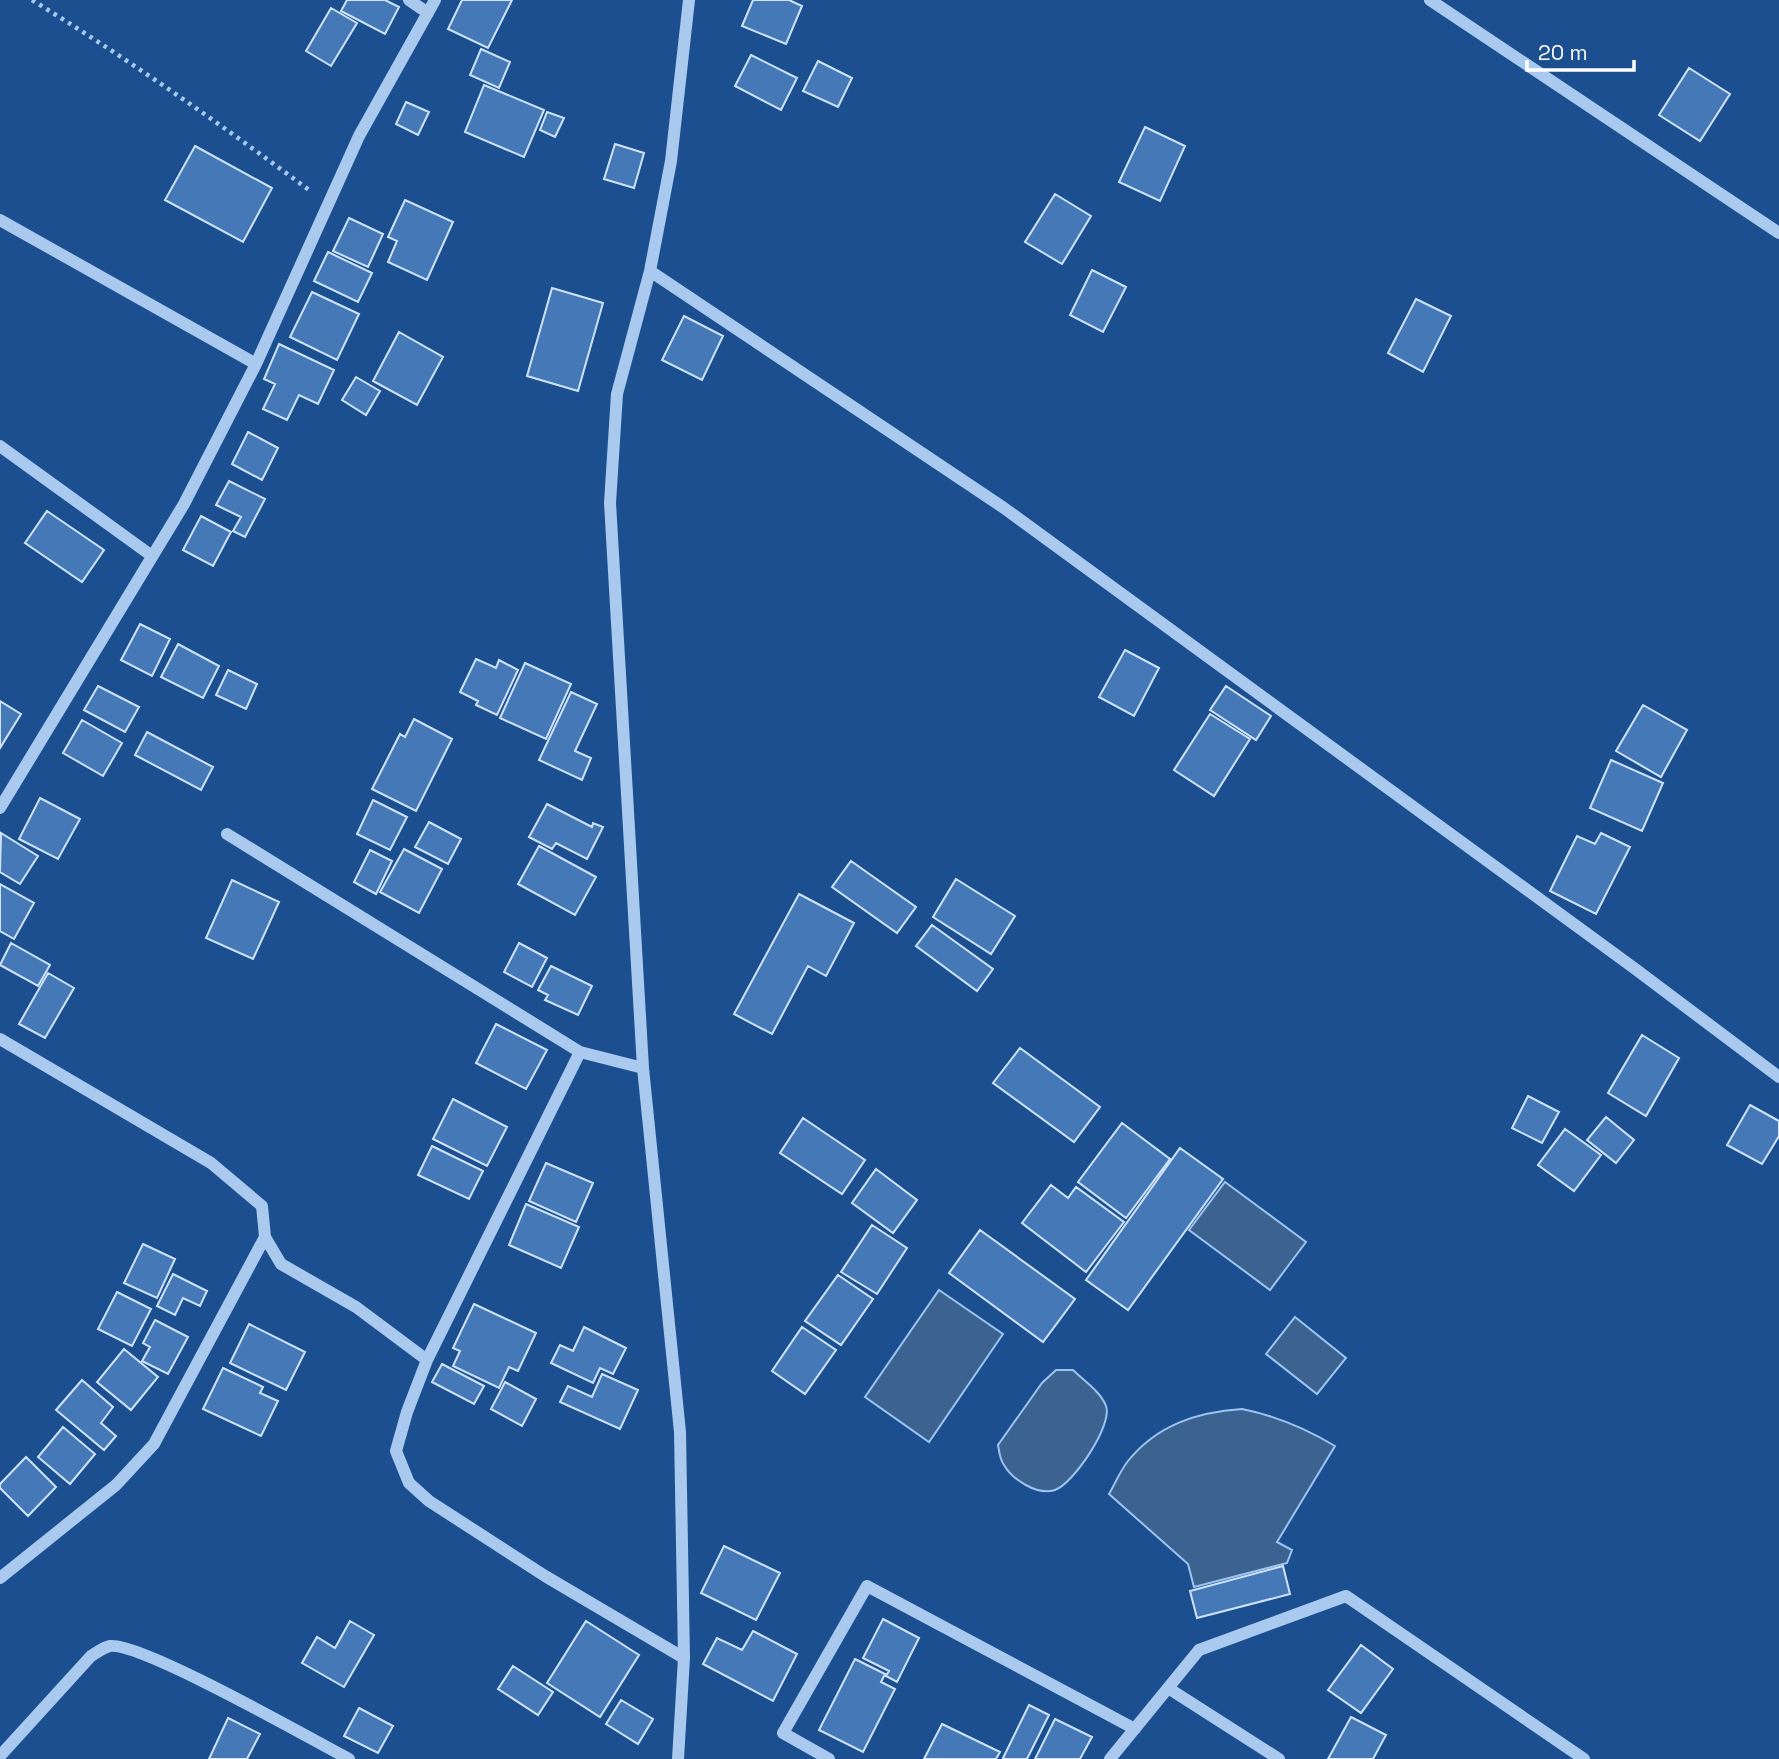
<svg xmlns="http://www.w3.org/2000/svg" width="1779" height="1759" viewBox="0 0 1779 1759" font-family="'Space Grotesk',sans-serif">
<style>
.water{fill:#3c6290;stroke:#9cc4f0;stroke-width:2}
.building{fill:#4478b7;stroke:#cfe3fa;stroke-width:2}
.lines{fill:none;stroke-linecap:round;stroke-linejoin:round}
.path{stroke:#a9c9ee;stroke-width:4.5;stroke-dasharray:3.5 5;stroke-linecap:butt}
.minor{stroke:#a9c9ee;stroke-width:12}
</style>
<rect width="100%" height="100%" fill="#1b4f8f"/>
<path class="water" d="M1225,1182L1306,1242L1270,1290L1189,1230Z
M939,1290L1003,1334L929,1442L865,1397Z
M1295,1317L1346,1358L1317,1394L1266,1354Z
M1056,1370H1073C1083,1380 1101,1392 1106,1406C1113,1425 1073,1484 1055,1490C1037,1496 1012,1479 1004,1465C1000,1460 999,1451 998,1445L1042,1383Z
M1242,1409C1277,1416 1305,1428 1335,1446L1277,1542L1292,1550L1287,1563L1194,1587L1188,1564L1109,1494C1115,1484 1120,1471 1128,1461C1157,1425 1197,1412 1242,1409Z"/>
<path class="building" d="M347,0H385L399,7L385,34L341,11Z
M462,0H512L488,48L448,29Z
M753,0H789L802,6L786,44L742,26Z
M331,8L357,23L331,66L306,51Z
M481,49L510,62L499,88L470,75Z
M751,55L797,78L781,110L735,86Z
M818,61L852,78L838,107L803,91Z
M1689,68L1730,94L1700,141L1659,115Z
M484,85L544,110L524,157L465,132Z
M406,102L429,112L418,135L396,124Z
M547,112L564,118L555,137L540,130Z
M1145,127L1185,146L1160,201L1119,182Z
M615,144L644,153L634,188L604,179Z
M195,146L272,188L243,242L165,200Z
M1055,194L1091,216L1062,264L1025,242Z
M405,200L453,222L427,280L388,262L397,241L388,237Z
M349,218L383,234L368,267L333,251Z
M328,252L372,273L358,302L314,281Z
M1092,270L1126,287L1103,332L1070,315Z
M552,288L603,303L578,391L527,376Z
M312,292L359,314L337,360L290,337Z
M1416,299L1451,316L1423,372L1388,353Z
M684,316L723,336L702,380L662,360Z
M399,332L443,357L417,405L373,381Z
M279,344L334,370L318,404L299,395L287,420L263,409L275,384L264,379Z
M356,377L380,391L366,415L342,400Z
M248,432L278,448L262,480L232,464Z
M229,481L265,499L245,537L233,531L241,517L216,505Z
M47,511L104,550L82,582L25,543Z
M201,516L231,532L213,566L183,550Z
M140,624L170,639L152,676L121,660Z
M178,644L219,666L203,698L161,677Z
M1125,650L1159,668L1134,716L1099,697Z
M476,659L496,668L499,660L518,670L497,715L476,705L478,701L460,692Z
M525,663L571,684L546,739L500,718Z
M228,670L257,684L246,709L216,695Z
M98,686L139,707L125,732L84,710Z
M1226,686L1271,716L1256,740L1210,710Z
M571,692L597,704L575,751L591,758L582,780L539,760Z
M0,701L21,714L0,748Z
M1643,705L1687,730L1661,777L1616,751Z
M1210,714L1250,739L1214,796L1174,770Z
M414,719L452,739L416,811L372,789L400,734L405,737Z
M82,720L122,743L103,776L63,753Z
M147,732L213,767L201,790L135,755Z
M1611,760L1663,783L1642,831L1590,808Z
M40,798L80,819L58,859L19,839Z
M373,800L407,817L390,850L357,834Z
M547,804L592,827L593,823L603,827L587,859L556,843L552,849L529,837Z
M429,822L461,839L448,864L415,847Z
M1,833L38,856L20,884L0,872Z
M1601,833L1630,847L1596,914L1550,891L1577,836L1595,844Z
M539,846L596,877L575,915L518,884Z
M404,849L442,869L419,913L380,892Z
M370,850L392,861L376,894L354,882Z
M851,861L916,907L897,933L832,887Z
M956,879L1015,916L991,954L933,917Z
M232,880L279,902L253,959L206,938Z
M0,884L34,903L14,939L0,931Z
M799,894L854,923L826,976L808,966L772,1034L734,1014Z
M932,925L993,969L977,991L916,946Z
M11,943L50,965L38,986L0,965Z
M519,943L547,958L532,987L504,972Z
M551,966L592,986L578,1015L545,1000L548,995L538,990Z
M48,973L74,988L45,1038L19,1024Z
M496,1024L547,1050L526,1089L476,1063Z
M1642,1035L1679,1058L1646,1116L1608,1093Z
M1020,1048L1100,1107L1074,1142L993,1083Z
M1528,1096L1559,1112L1542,1143L1512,1128Z
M453,1099L507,1127L487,1166L433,1139Z
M1750,1105L1779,1121V1136L1762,1164L1727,1145Z
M1606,1117L1634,1140L1616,1163L1587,1140Z
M803,1118L865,1160L842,1194L780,1153Z
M1122,1123L1170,1159L1126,1218L1078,1182Z
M1565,1129L1601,1155L1574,1191L1538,1165Z
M432,1146L483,1171L469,1199L418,1175Z
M1180,1148L1223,1179L1128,1310L1086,1280Z
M546,1163L593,1183L576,1222L529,1201Z
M876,1169L917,1200L893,1233L852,1203Z
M1051,1185L1068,1198L1076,1187L1124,1222L1086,1272L1022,1223Z
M526,1204L579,1227L561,1268L509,1245Z
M872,1225L907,1248L877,1294L841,1272Z
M980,1230L1075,1299L1043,1342L949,1273Z
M143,1244L175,1259L157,1298L124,1283Z
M173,1274L207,1291L200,1306L183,1298L175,1315L157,1306Z
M838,1275L873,1299L841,1345L805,1321Z
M117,1292L151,1309L132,1346L98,1329Z
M474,1304L536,1333L518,1371L509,1367L499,1388L453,1366L460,1351L453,1348Z
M155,1320L188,1337L168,1374L142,1361L150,1347L143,1343Z
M249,1324L305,1352L286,1390L230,1363Z
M584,1327L626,1348L613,1374L600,1368L593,1383L551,1363L560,1345L573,1351Z
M802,1327L836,1350L805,1394L772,1371Z
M124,1349L158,1377L131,1410L97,1382Z
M442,1364L484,1386L474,1404L432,1382Z
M223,1368L263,1387L260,1393L278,1401L261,1436L203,1409Z
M602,1374L638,1390L620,1429L560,1402L568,1386L592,1397Z
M82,1380L113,1407L101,1423L116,1436L104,1450L56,1410Z
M505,1382L536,1399L522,1426L491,1409Z
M63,1427L95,1454L70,1484L38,1457Z
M26,1457L56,1487L28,1516L0,1488V1484Z
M724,1546L780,1573L756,1620L701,1593Z
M1283,1566L1290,1594L1197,1618L1190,1591Z
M883,1619L919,1638L897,1682L886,1676L889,1671L863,1658Z
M350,1621L374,1635L344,1687L302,1663L317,1637L335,1648Z
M586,1621L639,1655L600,1717L547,1683Z
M753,1631L797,1654L773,1701L703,1664L717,1638L742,1650Z
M1361,1645L1393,1669L1361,1713L1328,1690Z
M855,1659L885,1674L881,1682L895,1689L863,1752L819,1730Z
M513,1666L553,1692L538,1715L498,1689Z
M621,1700L653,1719L638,1744L606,1724Z
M1029,1705L1049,1715L1027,1759H1005L1003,1758Z
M359,1708L393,1726L378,1753L344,1736Z
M1351,1717L1386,1735L1373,1759H1328Z
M228,1718L260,1734L247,1759H209Z
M1055,1719L1092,1737L1080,1759H1035Z
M942,1724L1000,1752L996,1759H924Z"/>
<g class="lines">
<path class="path" d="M32,0C128,59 219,123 309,190"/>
<path class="minor" d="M409,0L428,13
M689,0L671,161L650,271L1004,508L1634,968L1779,1077
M1430,0L1779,233
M0,220L256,364
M650,271L617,394L610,503L643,1068L680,1432L684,1658L678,1759
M0,446L152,556
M0,808L184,504L256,364L359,136L435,0
M227,834L580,1052L643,1068
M0,1039L211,1163L262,1206L265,1237L281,1264L356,1307L427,1360L407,1412L396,1451L409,1483L429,1501L545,1576L684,1658
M427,1360L580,1052
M0,1578L116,1485L154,1444L265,1237
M1168,1688L1279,1759
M0,1756L91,1656C96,1653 104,1647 110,1646C141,1642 311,1739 349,1759
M829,1759L783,1733L867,1586L1135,1729
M1110,1759L1199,1650L1346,1596L1584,1759"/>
</g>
<path d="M1527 60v10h107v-10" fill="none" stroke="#ffffff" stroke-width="3.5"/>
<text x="1538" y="60" font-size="21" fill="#ffffff" stroke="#1b4f8f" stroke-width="5" paint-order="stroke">20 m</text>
</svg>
